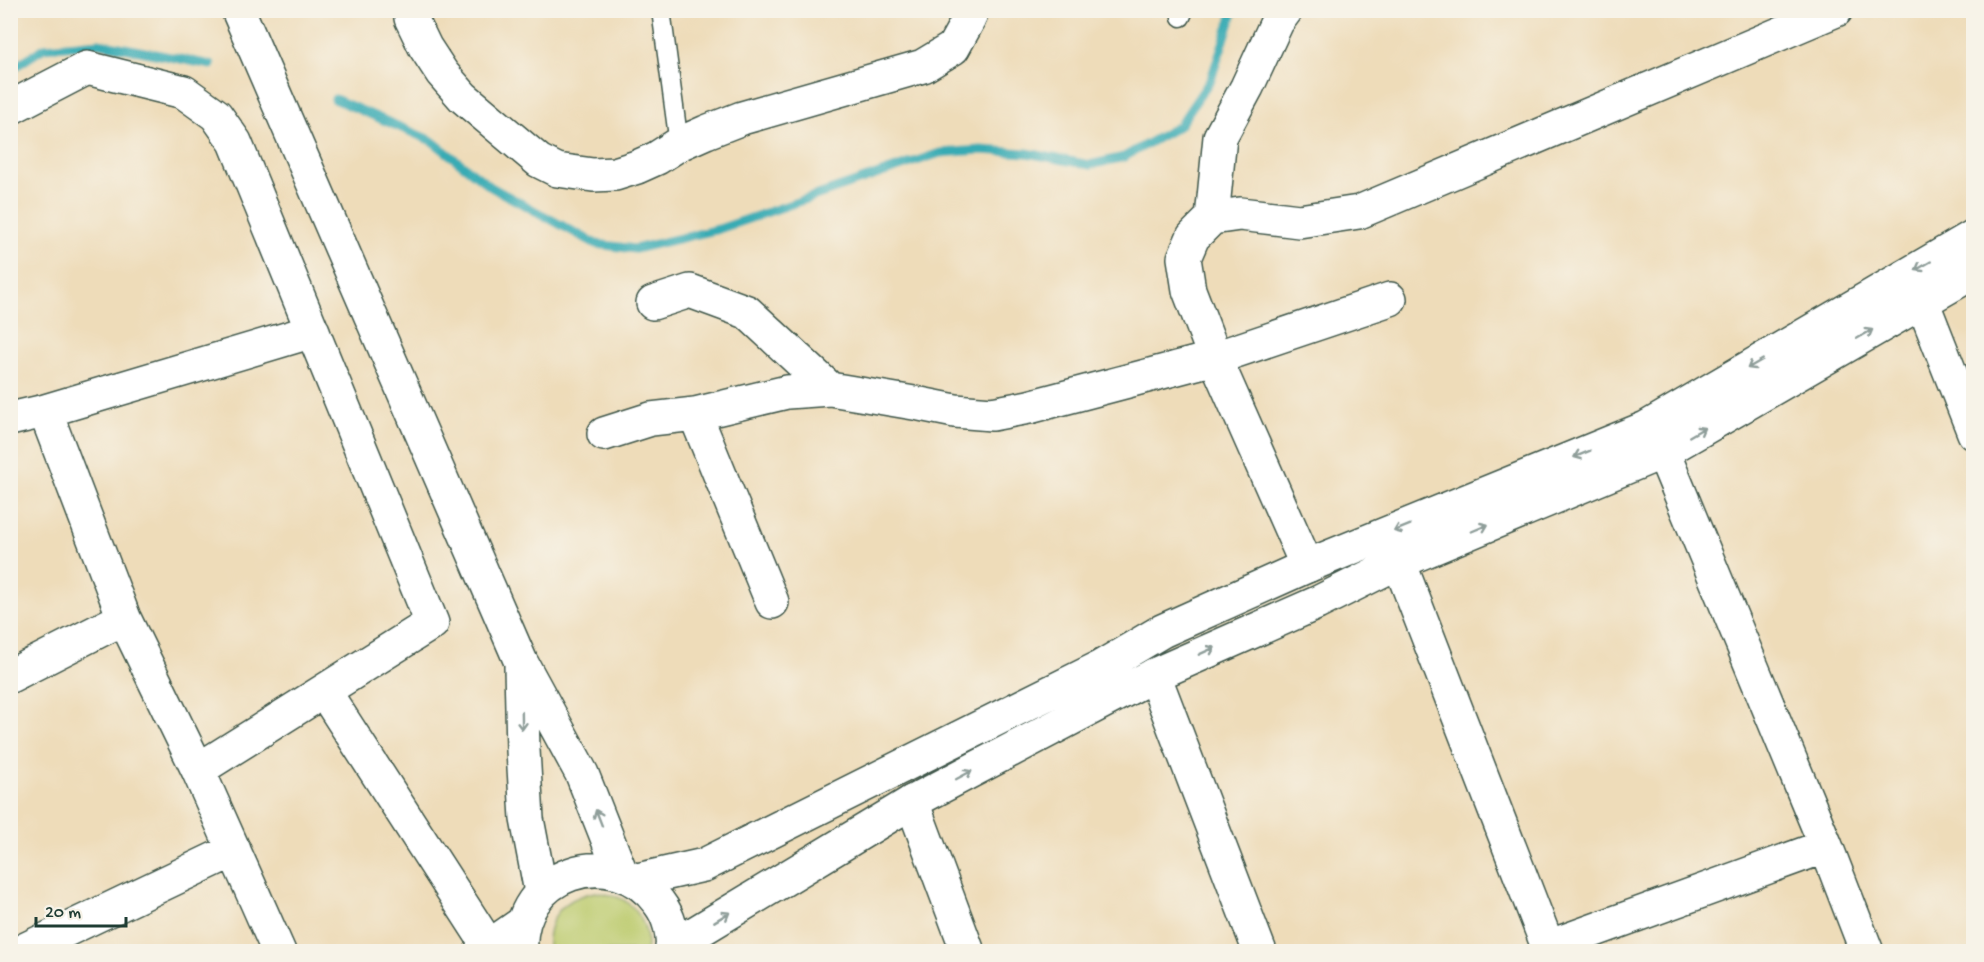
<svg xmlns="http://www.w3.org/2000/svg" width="1984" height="962" viewBox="0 0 1984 962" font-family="'Gochi Hand',sans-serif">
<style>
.green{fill:#bbca6c;stroke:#6d8450;stroke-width:1.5}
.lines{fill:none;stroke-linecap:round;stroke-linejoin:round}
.stream{stroke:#39abb4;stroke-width:9}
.service-casing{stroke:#3e5548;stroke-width:21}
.minor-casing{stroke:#3e5548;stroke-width:36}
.secondary-casing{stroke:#3e5548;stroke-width:36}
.service{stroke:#fff;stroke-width:18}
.minor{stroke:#fff;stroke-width:33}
.secondary{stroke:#fff;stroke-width:33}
.oneway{stroke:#8f9e9a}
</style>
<rect width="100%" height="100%" fill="#f7f3e8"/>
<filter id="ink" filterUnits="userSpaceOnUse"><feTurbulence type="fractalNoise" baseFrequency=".0167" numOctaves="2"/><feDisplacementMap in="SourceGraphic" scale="12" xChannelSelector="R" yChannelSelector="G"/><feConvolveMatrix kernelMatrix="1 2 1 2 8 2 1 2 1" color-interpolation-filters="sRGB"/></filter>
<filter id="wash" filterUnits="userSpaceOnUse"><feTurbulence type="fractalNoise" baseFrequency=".008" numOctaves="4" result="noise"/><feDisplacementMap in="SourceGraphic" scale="24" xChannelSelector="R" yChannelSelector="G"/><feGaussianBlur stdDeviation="1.35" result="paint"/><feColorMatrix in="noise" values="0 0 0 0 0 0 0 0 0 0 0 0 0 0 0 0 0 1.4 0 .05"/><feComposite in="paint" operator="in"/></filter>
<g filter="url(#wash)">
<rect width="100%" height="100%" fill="#eedcb9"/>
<path class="green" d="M596,892C607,894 619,896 628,903C642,914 650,935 646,951H548C546,917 563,898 596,892Z"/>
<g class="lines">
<path class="stream" d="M10,70L44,48L99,43L211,65
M335,99L432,141L491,187L596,244L635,249L719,229L940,153L981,150L1027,153L1090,165L1124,157L1179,126L1211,79L1234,10"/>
</g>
</g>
<g filter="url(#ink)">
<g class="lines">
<g class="service-casing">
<path id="service" d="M661,10L679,144
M1181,17L1184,10"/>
</g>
<g class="minor-casing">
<path id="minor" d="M410,10L411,18L425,47L442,73L463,97L539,161L557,170L593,175L615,174L637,167L657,158L679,144L706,132L742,118L923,66L953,48L969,19L972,10
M10,108L87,68L184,92L216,115L235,142L432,623L198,770
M1212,218L1220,137L1247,87L1277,22L1286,10
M1922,301L1974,433
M653,303L690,291L747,312L830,389
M45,411L124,618L198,770L279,952
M695,414L772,602
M10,419L45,411L313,331
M604,434L651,419L695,414L787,392L830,389L920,404L955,411L992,414L1029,407L1215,358L1390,299
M1663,452L1826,846L1867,952
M1399,562L1550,952
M1307,566L1215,358L1189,290L1184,258L1193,237L1212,218L1240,214L1299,221L1359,212L1836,10
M1154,675L1260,952
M10,676L124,618
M324,691L488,945
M912,802L968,952
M1548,947L1826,846
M20,952L234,850"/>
</g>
<g class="secondary-casing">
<path id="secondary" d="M238,10L521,662L582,774L621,873
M521,667L523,750L527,819L541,892
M637,880L704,865L1101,667L1162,631L1307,566L1646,428L1974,236
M672,947L912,802L1154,675L1317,603L1399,562L1663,452L1974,272
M481,952L524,922
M521,952C515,873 613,840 659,903C669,916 674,935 672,952"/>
</g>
<use href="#service" class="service"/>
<use href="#minor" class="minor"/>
<use href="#secondary" class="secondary"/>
</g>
<defs><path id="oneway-shaft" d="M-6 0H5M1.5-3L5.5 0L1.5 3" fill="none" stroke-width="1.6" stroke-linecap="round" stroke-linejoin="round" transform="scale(1.5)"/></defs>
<g class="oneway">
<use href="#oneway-shaft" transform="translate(1923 266) rotate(150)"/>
<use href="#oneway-shaft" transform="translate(1865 334) rotate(-30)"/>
<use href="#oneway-shaft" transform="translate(1755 364) rotate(150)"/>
<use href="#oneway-shaft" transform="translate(1697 432) rotate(-30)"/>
<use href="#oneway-shaft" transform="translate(1582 454) rotate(158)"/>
<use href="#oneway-shaft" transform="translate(1402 528) rotate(158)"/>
<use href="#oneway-shaft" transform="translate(1480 528) rotate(-23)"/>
<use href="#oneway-shaft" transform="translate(1207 651) rotate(-24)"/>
<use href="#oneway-shaft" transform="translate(522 721) rotate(89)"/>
<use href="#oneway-shaft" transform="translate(964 775) rotate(-28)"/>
<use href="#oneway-shaft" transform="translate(599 818) rotate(-111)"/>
<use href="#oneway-shaft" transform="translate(722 917) rotate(-31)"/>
</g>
</g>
<rect width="1984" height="962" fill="none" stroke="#f7f3e8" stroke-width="36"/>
<path d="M36 917v9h90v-9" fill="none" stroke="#1f3d34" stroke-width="3"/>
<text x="45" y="917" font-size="18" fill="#1f3d34" stroke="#f7f3e8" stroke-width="4.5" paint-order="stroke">20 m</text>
</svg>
